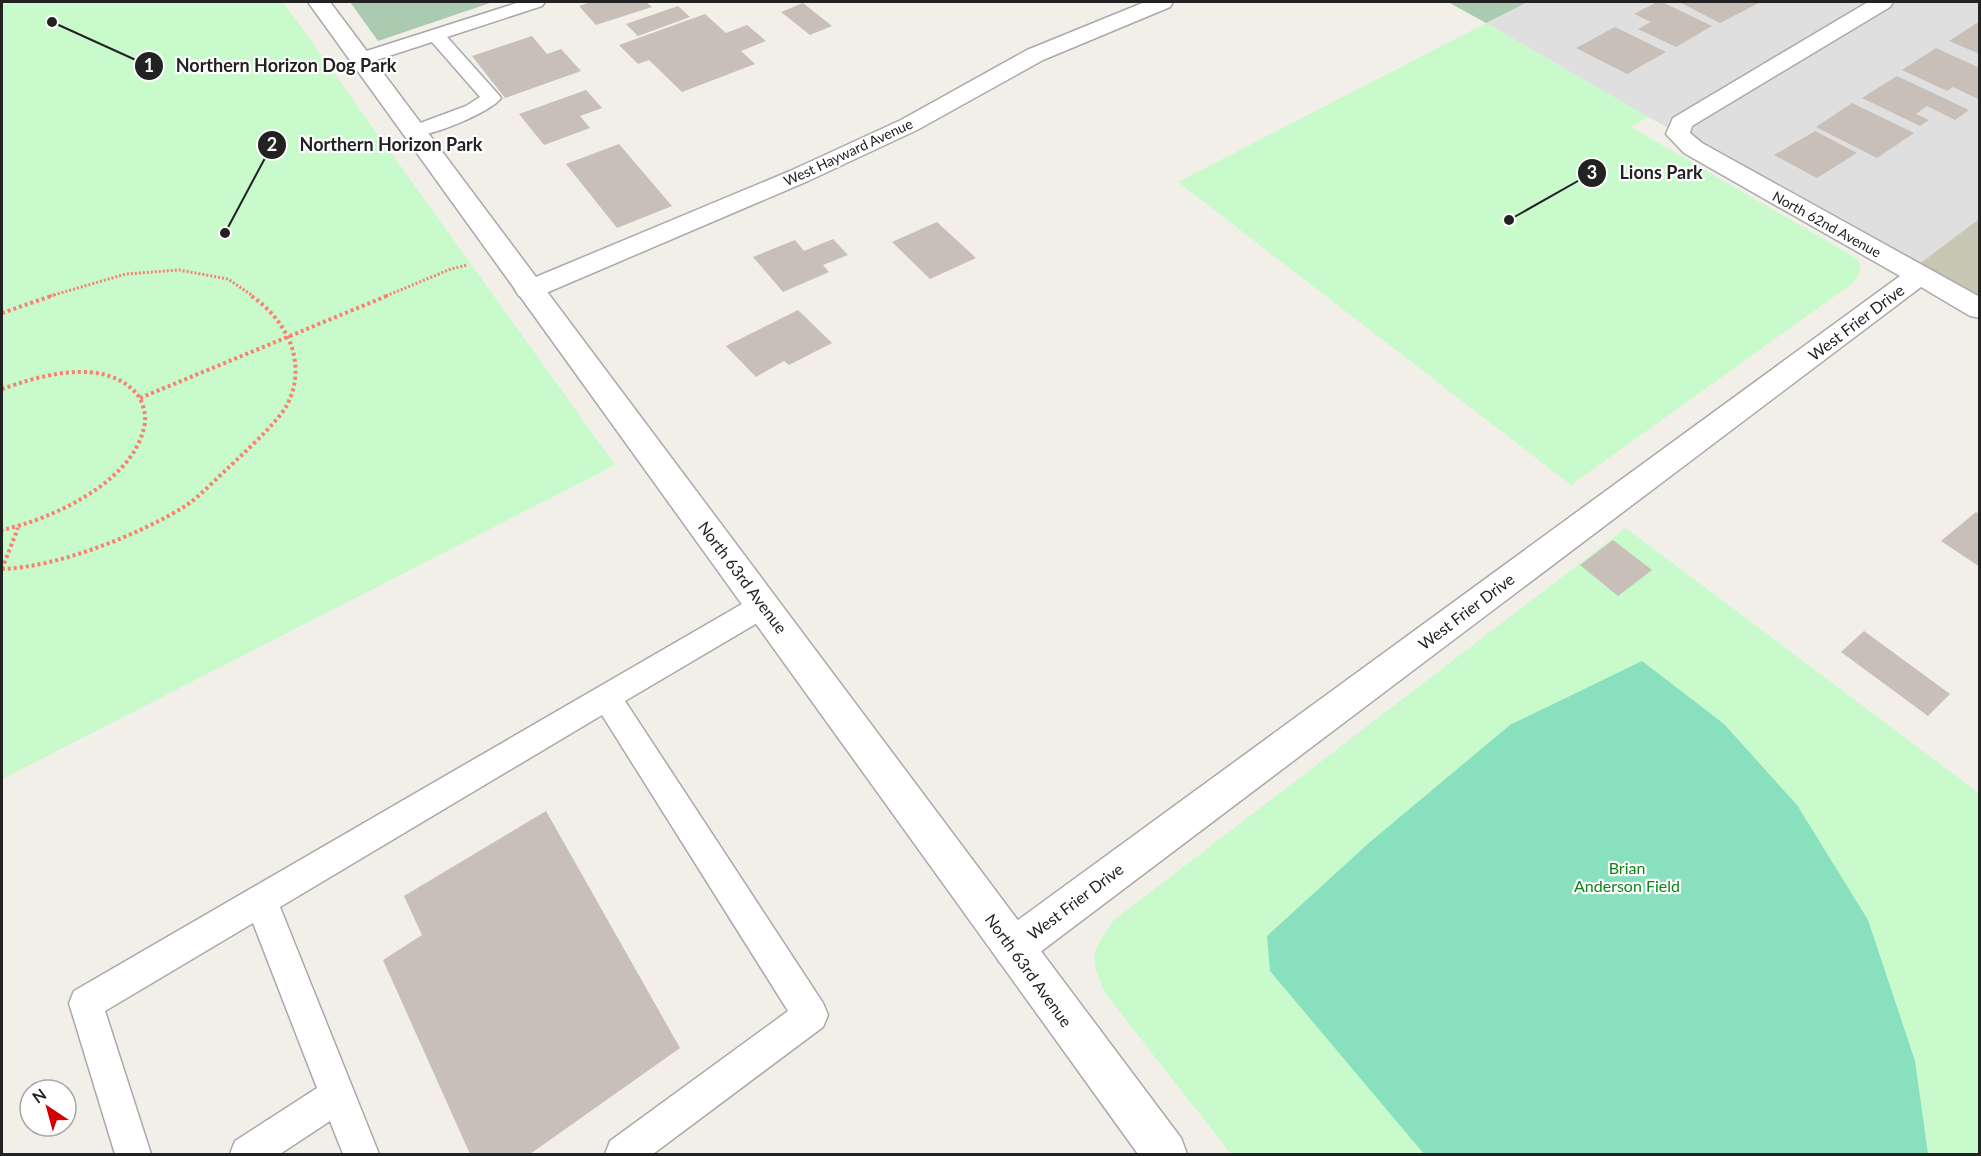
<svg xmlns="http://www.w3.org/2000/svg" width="1981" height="1156" viewBox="0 0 1981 1156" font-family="Lato,sans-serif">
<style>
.residential{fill:#e0dfdf}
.construction{fill:#c7c7b4}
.cemetery{fill:#aacbaf}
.park{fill:#c8facc}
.pitch{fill:#88e0be}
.building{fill:#c7bfb8}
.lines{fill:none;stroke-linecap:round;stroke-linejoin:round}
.service-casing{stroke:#a9a9a9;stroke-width:3}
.minor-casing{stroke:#a9a9a9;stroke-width:3}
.tertiary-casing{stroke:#a9a9a9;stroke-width:3}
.path-far1{stroke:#fa8072;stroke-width:3;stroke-dasharray:2 2;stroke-linecap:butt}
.path{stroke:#fa8072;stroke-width:4;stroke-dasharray:3 3;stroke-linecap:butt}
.service{fill:#fff;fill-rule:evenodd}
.minor{fill:#fff;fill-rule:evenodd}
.tertiary{fill:#fff;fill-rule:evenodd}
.labels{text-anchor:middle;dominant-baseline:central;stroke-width:4.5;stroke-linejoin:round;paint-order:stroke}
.far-street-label{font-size:14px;fill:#222;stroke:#fff}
.street-label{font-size:16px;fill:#222;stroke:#fff}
.park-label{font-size:16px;fill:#0c8416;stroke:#fff}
.leader{fill:none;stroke:#222;stroke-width:2}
.callout-dot{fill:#222;stroke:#fff;stroke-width:2}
.mark-label{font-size:18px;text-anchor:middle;font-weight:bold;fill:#fff}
.callout-label{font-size:18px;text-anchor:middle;font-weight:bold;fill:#222;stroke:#fff;stroke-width:4.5;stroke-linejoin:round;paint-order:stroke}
</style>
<rect width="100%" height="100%" fill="#f2efe9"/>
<path class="residential" d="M1528,2H1979V219L1919,264L1648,117L1486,23Z"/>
<path class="construction" d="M1979,219V297L1919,264Z"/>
<path class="cemetery" d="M350,2H349H493L378,41Z
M1448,2H1528L1486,23Z"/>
<path class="park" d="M2,2H283L615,465L2,779Z
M1486,23L1648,117L1631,127L1856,258C1864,268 1860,273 1853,283L1571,485L1178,182Z
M1626,528L1979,793V1154H1231L1105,993C1089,955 1091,954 1114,920Z"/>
<path class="pitch" d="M1642,661L1724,724L1797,805L1868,920L1915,1061L1928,1154H1424L1270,971L1267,936L1370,842L1510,725Z"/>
<path class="building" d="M591,2H646L652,7L596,25L579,6Z
M1657,2H1662L1712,26L1676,47L1638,29L1651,22L1634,14Z
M1679,2H1755L1759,3L1720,23Z
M803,3L832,26L810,35L781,12Z
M678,6L690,17L638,36L626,24Z
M705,14L726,33L747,25L766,41L741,51L755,64L682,92L649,60L638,64L619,45Z
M1980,21V54L1949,41Z
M1615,27L1666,52L1627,74L1576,48Z
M532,36L547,54L561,49L581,71L505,98L472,56Z
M1936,48L1980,68V100L1953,87L1947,91L1902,70Z
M1897,76L1969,110L1955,120L1927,106L1916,114L1929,120L1920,126L1862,98Z
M586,90L602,108L580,116L590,128L544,145L519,114Z
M1852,103L1914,133L1877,158L1816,127Z
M1815,131L1857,153L1817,178L1774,155Z
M619,144L672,206L617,228L566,164Z
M937,222L976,258L930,279L892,242Z
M833,239L848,255L823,265L829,272L783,292L753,257L795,240L804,251Z
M798,310L832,343L789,365L784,361L756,377L726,346Z
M1976,512L1980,515V567L1941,541Z
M1613,540L1652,570L1618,596L1580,565Z
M1864,631L1950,694L1928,716L1841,652Z
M546,811L680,1048L530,1154H470L383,960L422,935L404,896Z"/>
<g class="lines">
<g class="service-casing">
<path id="service" d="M520,2H545L542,6L447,37L498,94L501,98C490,113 424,140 407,136L404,132L407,128L466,106L480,97L432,42L361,65L354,63L352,59L354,55Z
M764,594L774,597L778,605L774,613L625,701L823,1003L828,1015L823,1027L653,1154H605L610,1141L788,1011L602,715L280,907L379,1154H343L330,1121L280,1154H230L235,1141L317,1088L253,923L105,1011L151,1154H115L69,1003L74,991L754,597Z"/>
</g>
<g class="minor-casing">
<path id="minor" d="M1145,2H1173L1170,7L1043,60L917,130L808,181L539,296L529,299L519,296L515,290L519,284L790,171L901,120L1027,50Z
M1868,2H1893L1890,7L1692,126L1690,133L1702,143L1980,297V318L1970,316L1921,287L1027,962L1013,968L999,962L993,948L999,934L1900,276L1684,153L1666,134L1673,118Z"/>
</g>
<g class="tertiary-casing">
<path id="tertiary" d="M308,2H330L1181,1138L1187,1154H1138Z"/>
</g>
<path class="path-far1" d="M50,296L126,274L179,270L228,279L253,296
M386,296L451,269L467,265"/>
<path class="path" d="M2,313L54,295
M2,389C41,375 103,357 136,393C142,399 146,413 145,422C137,481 52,519 2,530
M140,398L389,295
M2,569C58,567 139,535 187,505C201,495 215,480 228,468C243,454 278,422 287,405C309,362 286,319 250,295
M2,569L18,528"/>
<use href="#service" class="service"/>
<use href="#minor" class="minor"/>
<use href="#tertiary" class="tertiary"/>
</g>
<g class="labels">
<g class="far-street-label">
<text transform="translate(848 152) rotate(-25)">West Hayward Avenue</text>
<text transform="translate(1827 224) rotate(29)">North 62nd Avenue</text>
</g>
<g class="street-label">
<text transform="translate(1856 322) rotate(-37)">West Frier Drive</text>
<text transform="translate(743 577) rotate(53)">North 63rd Avenue</text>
<text transform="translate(1466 611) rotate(-37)">West Frier Drive</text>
<text transform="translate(1075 901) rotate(-37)">West Frier Drive</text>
<text transform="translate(1029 970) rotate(54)">North 63rd Avenue</text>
</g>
<g class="park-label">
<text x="1627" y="867">Brian<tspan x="1627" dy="18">Anderson Field</tspan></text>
</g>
</g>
<path class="leader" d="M52 22L149 66M225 233L272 145M1509 220L1592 173"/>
<g class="callout-dot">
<circle cx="52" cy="22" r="6"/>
<circle cx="225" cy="233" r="6"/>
<circle cx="1509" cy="220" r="6"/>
<circle cx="149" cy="66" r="15"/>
<circle cx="272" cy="145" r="15"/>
<circle cx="1592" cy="173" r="15"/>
</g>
<g class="mark-label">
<text x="149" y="72">1</text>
<text x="272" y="151">2</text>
<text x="1592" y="179">3</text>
</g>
<g class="callout-label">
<text x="286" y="72">Northern Horizon Dog Park</text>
<text x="391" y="151">Northern Horizon Park</text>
<text x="1661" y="179">Lions Park</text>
</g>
<rect width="1981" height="1156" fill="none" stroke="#222222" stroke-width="6"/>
<g transform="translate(48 1108) rotate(324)"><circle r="28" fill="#ffffff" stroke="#a7a7a7" stroke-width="1.5"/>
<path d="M0-4.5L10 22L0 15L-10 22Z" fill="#d40000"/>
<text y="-9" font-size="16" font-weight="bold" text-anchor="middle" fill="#222222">N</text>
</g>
</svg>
